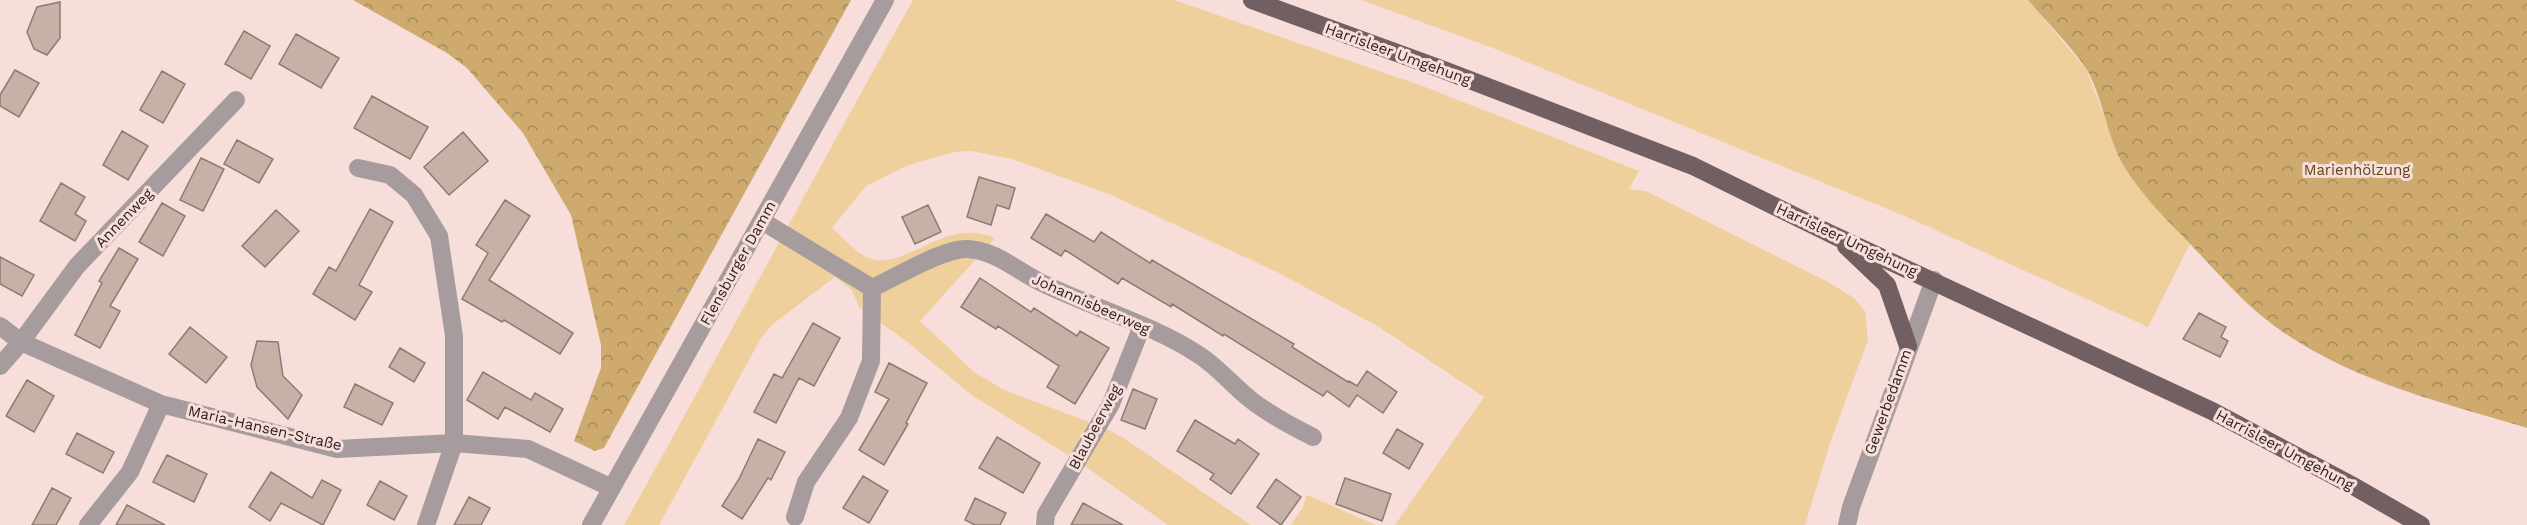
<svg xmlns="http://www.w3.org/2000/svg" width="2527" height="525" viewBox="0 0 2527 525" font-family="'Work Sans',sans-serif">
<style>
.green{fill:#efcf9b}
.forest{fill:url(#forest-crowns)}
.building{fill:#c5b1a5;stroke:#8d7b6f;stroke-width:1.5}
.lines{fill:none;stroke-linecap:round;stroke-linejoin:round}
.minor{stroke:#a69b9d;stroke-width:18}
.major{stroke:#715f62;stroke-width:18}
.labels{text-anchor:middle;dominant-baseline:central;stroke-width:6;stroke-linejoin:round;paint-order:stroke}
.street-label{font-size:15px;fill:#281f1d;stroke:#f7deda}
.park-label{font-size:15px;fill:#5f4617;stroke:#f7deda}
</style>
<defs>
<pattern id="forest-crowns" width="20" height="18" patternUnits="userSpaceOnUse" patternTransform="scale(1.5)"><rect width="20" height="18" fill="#ceaa6e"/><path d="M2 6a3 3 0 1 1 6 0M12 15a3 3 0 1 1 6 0" fill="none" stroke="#a78a5a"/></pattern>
</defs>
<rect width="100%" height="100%" fill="#f7deda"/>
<path class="green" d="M913,0H1174L1425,87L1639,171L1629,189L1646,191L1830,283L1854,298L1865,311L1868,340L1830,443L1805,525H1395L1484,397L1379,327L1277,272L1109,194L1012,159L971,151L953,152L909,165L866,186L832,228C843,237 856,253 868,258C906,272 944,216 995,238L920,321L974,372L1002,389L1109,430L1125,439L1251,525H1168L1082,464L973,396L906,341L859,307L852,290L835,277L773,324L761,338L659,525H624C721,351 815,174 913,0Z
M1361,0H2028L2086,69L2123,165L2139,188L2190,244L2148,327L1907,217L1493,48Z
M1307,495L1376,525H1291L1303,507Z"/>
<path class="forest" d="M353,0H851L604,448L595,451L574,441L601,368V345L571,215L523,133L467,68L447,53Z
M2028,0H2527V428C2434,400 2333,377 2257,312C2234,292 2214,269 2193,247C2169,222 2143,197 2125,168C2107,139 2104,100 2087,70C2074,49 2045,20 2028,0Z"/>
<path class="building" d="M60,2V38L47,55L34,49L27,32L37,7Z
M244,31L270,46L251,79L225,64Z
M296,34L339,58L321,88L279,64Z
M15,70L39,83L19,117L0,106V95Z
M162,71L185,84L163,123L140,110Z
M372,96L428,127L410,159L354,128Z
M122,131L148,146L128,180L103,165Z
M463,132L488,161L449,195L424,167Z
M237,140L273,159L259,183L224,164Z
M201,158L224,169L203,211L180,200Z
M979,177L1015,188L1009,209L997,205L991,225L967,217Z
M61,183L85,197L75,214L86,221L75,241L40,221Z
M505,200L530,216L489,280L573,333L560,354L504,320L502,322L462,299L488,253L476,245Z
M162,203L185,216L163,256L139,242Z
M928,205L941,232L915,244L902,217Z
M370,209L393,222L359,285L372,292L355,320L313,294L329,267L336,271Z
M276,210L299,231L265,267L242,246Z
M1046,214L1094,242L1101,232L1150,263L1152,260L1294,344L1292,347L1348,382L1349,381L1357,386L1367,371L1397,392L1383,413L1357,395L1349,407L1327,391L1323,396L1224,334L1223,336L1172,304L1171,307L1122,278L1118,284L1065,250L1061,256L1031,238Z
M119,248L138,259L110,306L120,311L100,348L75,335L102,283L99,281Z
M0,257L34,275L22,296L0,284Z
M980,278L1031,312L1034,308L1077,336L1080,331L1109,348L1075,404L1047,387L1059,366L998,326L996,329L961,307Z
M2199,313L2226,327L2221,337L2228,341L2220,357L2183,339Z
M813,323L840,338L814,386L799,378L776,423L754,412L774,374L782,378Z
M190,327L227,357L206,383L169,354Z
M257,341L278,342L283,376L302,395L288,419L257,387L251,365Z
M400,348L425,363L414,382L389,367Z
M889,363L927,383L906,423L908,424L884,465L859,450L889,399L875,392Z
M483,372L531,400L535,393L563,409L550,432L505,407L498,419L467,400Z
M27,380L54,396L34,432L6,416Z
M355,384L393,403L382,425L344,407Z
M1133,389L1157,399L1145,429L1121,420Z
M1195,420L1235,444L1238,439L1259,454L1231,494L1210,479L1214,474L1177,451Z
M1397,429L1423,444L1409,469L1383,453Z
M77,433L114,452L103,473L66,454Z
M997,437L1040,463L1023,493L979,468Z
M758,439L785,452L771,480L768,478L742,519L722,506L739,479Z
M167,455L207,474L194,502L153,482Z
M271,472L312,498L322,480L341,490L323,525L281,503L270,521L249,507Z
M863,476L888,491L869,523L843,508Z
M1345,478L1391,494L1382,521L1336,504Z
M1276,479L1301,497L1281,525L1257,507Z
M380,481L407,496L394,520L367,505Z
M52,488L71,498L56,525H32Z
M469,497L490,508L481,525H454Z
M975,498L1006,513L1000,525H975L965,520Z
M1083,503L1123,525H1071Z
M127,505L165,525H116Z"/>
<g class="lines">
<path class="minor" d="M358,168L390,175L414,195L439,236L454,336V443L426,525
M762,221L872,288C895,278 945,247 968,249C997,251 1017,271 1042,283C1091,307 1154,325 1199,355C1218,367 1233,386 1251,400C1270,415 1291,426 1313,437
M0,326L21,342L161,404L337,449L454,443L528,449L612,488
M0,366L21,342L77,266L236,100
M795,517L806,482L849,418L871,361L872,288
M88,525L130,472L161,404
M591,525L885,0
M1045,525L1046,514L1111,404L1142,326
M1847,525L1851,507L1934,280"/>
<path class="major" d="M1252,0L1441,69L1693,166L1833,235L2212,411L2355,487L2421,525
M1846,246L1887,285L1908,346"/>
</g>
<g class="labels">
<g class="street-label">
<text transform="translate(1398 54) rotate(20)">Harrisleer Umgehung</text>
<text transform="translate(124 218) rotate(-46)">Annenweg</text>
<text transform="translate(1847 240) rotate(25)">Harrisleer Umgehung</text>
<text transform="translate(738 263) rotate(-61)">Flensburger Damm</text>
<text transform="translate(1091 304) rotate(24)">Johannisbeerweg</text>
<text transform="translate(1888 402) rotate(-70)">Gewerbedamm</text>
<text transform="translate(1095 427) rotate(-62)">Blaubeerweg</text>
<text transform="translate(265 428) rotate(13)">Maria-Hansen-Straße</text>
<text transform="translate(2285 450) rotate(28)">Harrisleer Umgehung</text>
</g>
<g class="park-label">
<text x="2357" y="170">Marienhölzung</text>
</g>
</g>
</svg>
